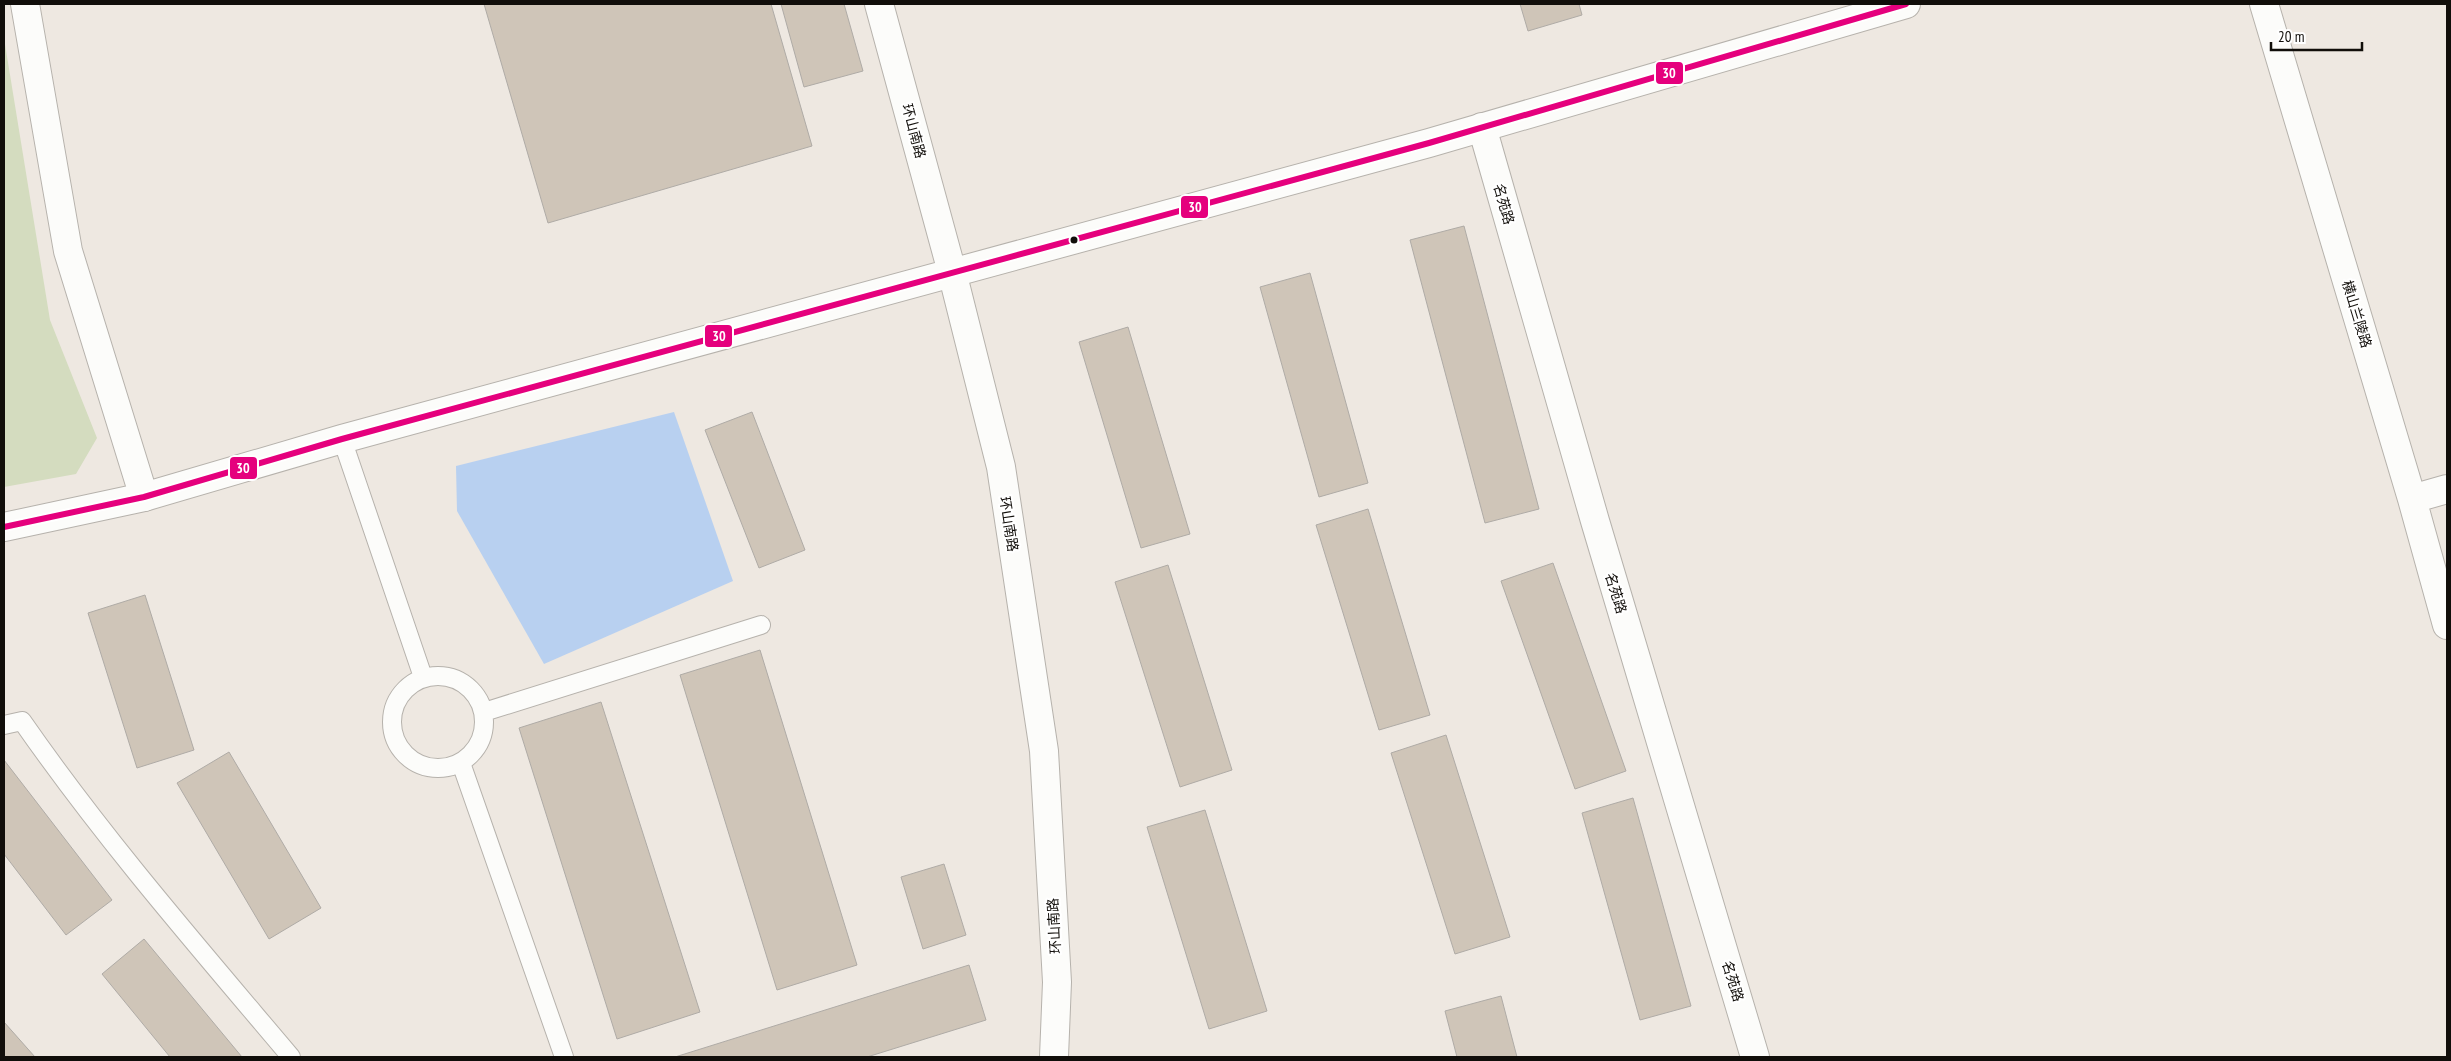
<svg xmlns="http://www.w3.org/2000/svg" width="2451" height="1061" viewBox="0 0 2451 1061" font-family="'PT Sans Narrow','Noto Sans SC',sans-serif">
<style>
.green{fill:#d4dcbf}
.water{fill:#b8d0f0}
.building{fill:#cfc5b8;stroke:#afaba6}
.lines{fill:none;stroke-linecap:round;stroke-linejoin:round}
.lane-casing{stroke:#b6b2ac;stroke-width:20}
.street-casing{stroke:#b6b2ac;stroke-width:30}
.secondary-casing{stroke:#b6b2ac;stroke-width:30}
.lane{stroke:#fcfcfa;stroke-width:18}
.street{stroke:#fcfcfa;stroke-width:28}
.secondary{stroke:#fcfcfa;stroke-width:28}
.bus-1-casing{stroke:#fff;stroke-width:10}
.bus-1{stroke:#e5007d;stroke-width:6}
.bus-dot{fill:#110e0a;stroke:#fff;stroke-width:2}
.labels{text-anchor:middle;dominant-baseline:central;stroke-width:4.5;stroke-linejoin:round;paint-order:stroke}
.street-label{font-size:14px;fill:#110e0a;stroke:#fff}
.line-badge{stroke:#fff;stroke-width:2}
.badge-label{font-size:14px;text-anchor:middle;font-weight:bold;fill:#fff}
</style>
<rect width="100%" height="100%" fill="#eee8e1"/>
<path class="green" d="M4,38L50,320L97,438L76,474L4,487Z"/>
<path class="water" d="M674,412L733,581L544,664L457,511L456,466Z"/>
<path class="building" d="M484,4H771L812,146L548,223Z
M781,4H844L863,71L804,87Z
M1520,4H1579L1582,15L1528,31Z
M1464,226L1539,509L1485,523L1410,240Z
M1310,273L1368,483L1319,497L1260,287Z
M1128,327L1190,534L1141,548L1079,342Z
M752,412L805,550L759,568L705,430Z
M1368,509L1430,715L1379,730L1316,525Z
M1553,563L1626,771L1575,789L1501,581Z
M1168,565L1232,770L1180,787L1115,582Z
M145,595L194,750L137,768L88,613Z
M760,650L857,965L777,990L680,675Z
M601,702L700,1012L617,1039L519,728Z
M1446,735L1510,937L1455,954L1391,753Z
M229,752L321,908L269,939L177,783Z
M4,760L112,900L66,935L4,854Z
M1633,798L1691,1006L1640,1020L1582,813Z
M1205,810L1267,1011L1209,1029L1147,827Z
M944,864L966,935L923,949L901,877Z
M144,939L242,1057H170L102,974Z
M969,965L986,1020L867,1057H675Z
M1501,996L1517,1057H1457L1445,1011Z
M4,1022L35,1057H4Z"/>
<g class="lines">
<g class="lane-casing">
<path id="lane" d="M342,439L423,677
M392 722a46 46 0 1 1 92 0a46 46 0 1 1-92 0Z
M484,712L761,625
M4,725L22,721C104,839 199,948 291,1057
M461,763L564,1057"/>
</g>
<g class="street-casing">
<path id="street" d="M25,4L68,251L144,497
M2264,4L2412,499L2447,625
M1482,127L1595,521L1755,1057
M952,272L1001,467L1044,751L1057,982L1054,1057
M2412,499L2447,489"/>
</g>
<g class="secondary-casing">
<path id="secondary" d="M879,4L952,272
M4,527L144,497L342,439L1429,143L1906,4"/>
</g>
<use href="#lane" class="lane"/>
<use href="#street" class="street"/>
<use href="#secondary" class="secondary"/>
<g class="bus-1-casing">
<path id="bus-1" d="M4,527L144,497L342,439L1429,143L1906,4"/>
</g>
<use href="#bus-1" class="bus-1"/>
</g>
<circle class="bus-dot" cx="1074" cy="240" r="4.5"/>
<g class="labels">
<g class="street-label">
<text transform="translate(914 131) rotate(75)">环山南路</text>
<text transform="translate(1504 204) rotate(74)">名苑路</text>
<text transform="translate(2357 314) rotate(73)">横山兰陵路</text>
<text transform="translate(1009 524) rotate(81)">环山南路</text>
<text transform="translate(1616 593) rotate(73)">名苑路</text>
<text transform="translate(1054 926) rotate(-93)">环山南路</text>
<text transform="translate(1733 981) rotate(73)">名苑路</text>
</g>
</g>
<g class="line-badge">
<rect x="1655" y="61" width="29" height="24" rx="5" fill="#e5007d"/>
<rect x="1180" y="195" width="29" height="24" rx="5" fill="#e5007d"/>
<rect x="704" y="324" width="29" height="24" rx="5" fill="#e5007d"/>
<rect x="229" y="456" width="29" height="24" rx="5" fill="#e5007d"/>
</g>
<g class="badge-label">
<text x="1669" y="78">30</text>
<text x="1195" y="212">30</text>
<text x="719" y="341">30</text>
<text x="243" y="473">30</text>
</g>
<rect width="2451" height="1061" fill="none" stroke="#110e0a" stroke-width="10"/>
<path d="M2271 42v8h91v-8" fill="none" stroke="#110e0a" stroke-width="2.5"/>
<text x="2278" y="42" font-size="15" fill="#110e0a" stroke="#ffffff" stroke-width="4" paint-order="stroke">20 m</text>
</svg>
